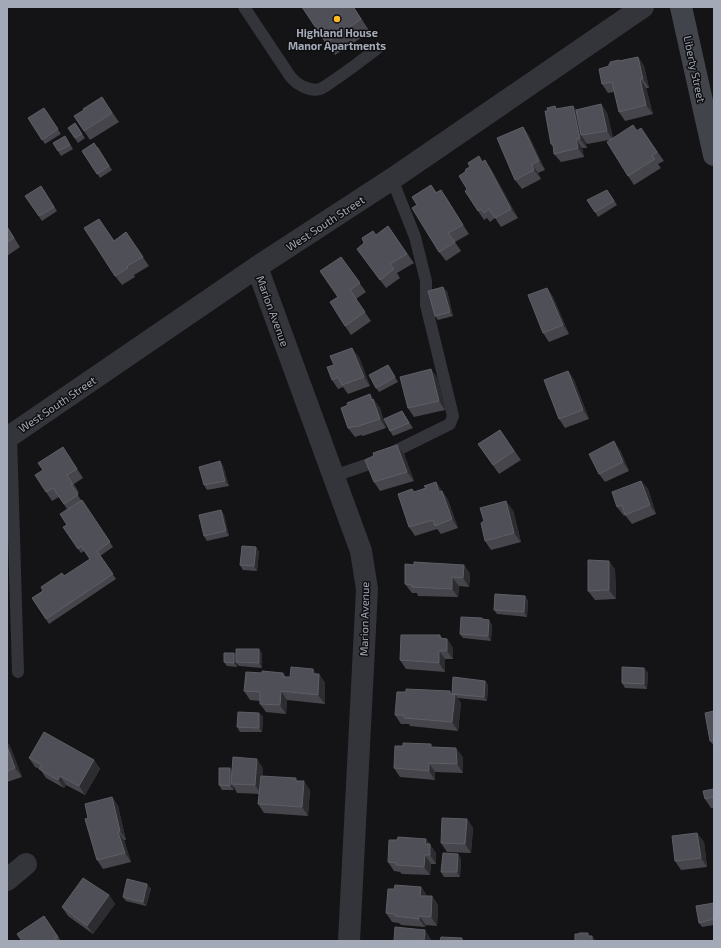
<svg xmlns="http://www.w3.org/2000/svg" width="721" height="948" viewBox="0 0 721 948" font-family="'Exo 2',sans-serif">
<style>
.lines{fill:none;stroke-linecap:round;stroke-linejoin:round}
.lane{stroke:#34353b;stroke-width:12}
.street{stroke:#34353b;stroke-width:22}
.secondary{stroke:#42444b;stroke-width:22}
.wall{fill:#45454b}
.shaded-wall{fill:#2d2d31}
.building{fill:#4f5057;stroke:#5d5e66}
.poi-dot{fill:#ffba22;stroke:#0f0f11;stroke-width:1.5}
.labels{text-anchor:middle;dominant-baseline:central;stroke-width:3;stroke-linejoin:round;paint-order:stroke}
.poi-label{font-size:11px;font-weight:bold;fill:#a4a9b7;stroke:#0f0f11}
.street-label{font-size:11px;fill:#a4a9b7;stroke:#0f0f11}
</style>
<rect width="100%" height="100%" fill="#141416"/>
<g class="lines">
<path class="lane" d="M244,7L290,76C296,84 309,92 320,89C323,88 327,85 330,83C347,72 362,60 378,48
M11,436L18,672
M334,476L369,464L450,424L453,416L426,305V281L415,237L392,179"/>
<path class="street" d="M257,267L361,551L367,589L349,941
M7,438L257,267L392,179L643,7
M7,880L26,864"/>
<path class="secondary" d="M681,7L714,155"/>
</g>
<path class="wall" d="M354,7L370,32L335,55L326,43Z
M638,57L644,66L649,88H646L653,114L625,121L619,112L614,92L608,93L602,84L609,66L619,60L620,61Z
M102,97L119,122L90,140L84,131V110Z
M601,104L607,113L613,138L637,130L641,128L664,161L658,164L661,168L634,185L628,176L609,140L587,144L585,141L587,148H582L584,157L561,162L554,154V148L551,144L548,111L555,106L557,109L573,106L576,110Z
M44,108L61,134L45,144L28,118Z
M75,123L85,138L78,143L68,128Z
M523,127L529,136L545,170L538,173L541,179L522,189L515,180Z
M65,136L73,149L61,156L58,151Z
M98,147L112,170L100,178L82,151Z
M482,161L491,169L518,218L501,227L495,218L490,222L487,218L484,220L478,211L467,189Z
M431,185L436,192L441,190L469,234L455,242L461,251L446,261L439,252L417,205Z
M44,190L57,211L42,221L25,196Z
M610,194L617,205L598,217L595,212Z
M7,226L20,247L7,256Z
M388,226L414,263L397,273L400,278L386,288L357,249Z
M105,228L114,241L126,232L149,266L134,275L135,277L122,285L115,276Z
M341,257L366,292L356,299L371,321L351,335L345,326Z
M547,288L553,297L569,334L549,342L543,333Z
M447,291L453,316L438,320L435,316Z
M359,357L370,386L348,394L343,387L338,389L332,380Z
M388,365L398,382L379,392L376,388Z
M431,369L437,378L445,410L414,417L408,408Z
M568,371L574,380L589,419L565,428L559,419Z
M376,403L380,408L386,428L363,436L361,435L355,437L348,428Z
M402,411L413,428L393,436L390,431Z
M500,430L521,460L499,474L478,444Z
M397,445L404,454L414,481L380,491L374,482Z
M620,450L629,471L605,482L599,474Z
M69,456L83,478L74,484L79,493L77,494L113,547L100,556L116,579L49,624L32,598L90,559L84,551L81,553L63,527L67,525V509L59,497L52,501L46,492Z
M220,461L223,466L229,486L207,490L204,485Z
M641,481L648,489L656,514L632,524L625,515L624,516L617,507Z
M436,482L448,500L458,528L441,534L437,529L415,536L409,527L414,492L426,488Z
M221,510L224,515L229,536L207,541L204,536Z
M513,510L521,542L491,550L485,541L484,521Z
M256,547L259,552L257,571L243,570L240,565Z
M414,565H464L470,574L469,587L459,586L458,597L418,596L417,593H412L405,584Z
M615,569L616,599L595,600L588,591Z
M525,596L528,601L527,617L497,614L494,610Z
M482,618L483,620L492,625L491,641L463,638L460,634Z
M440,635L442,639H447L453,648V659H445V672L406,669L400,660Z
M234,653L236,655L262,653V668L239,666L237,664V667L227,666L224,662Z
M313,669L316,674H319L325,683V704L287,700L286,714L266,712L260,704V701L250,700L244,691L262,673H283L286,677H290Z
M648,672L647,689L625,688L622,683Z
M485,681L488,685L487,701L457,698L461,703L458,731L410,726L409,724H401L395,715L450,691L452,694Z
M714,711V746L710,741Z
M259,713L263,717L262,732H240L237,727Z
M7,742L10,746L22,777L7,782Z
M463,757V773L435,772V780L400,777L394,768Z
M29,758L94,760L100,769L85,795L66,785L64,788L46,778L40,769L35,767Z
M230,768L232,771L263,768L262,776L298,781L310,790L308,816L264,813L258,804L259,794L237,793L234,787V790H222L219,785Z
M714,786V808H711L705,799L714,789Z
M112,797L118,806L126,840H124L131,862L103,869L97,860L88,818Z
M467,819L473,828L471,853L447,852L441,843Z
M697,833L704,842L707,867L681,870L675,861Z
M426,839L436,853V864H431L430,875L402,874L400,872L394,871L388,862L397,840Z
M461,858L460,877H444L441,872Z
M147,884L151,889L146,906L126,901L123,897Z
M421,887L427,896H432L438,905L437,926L426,925L425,927L401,925L399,923L392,922L386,913L394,889Z
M109,895L115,904L93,934L68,916L62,907Z
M714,903V925L702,927L699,923Z
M50,925L61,941H22Z"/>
<path class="shaded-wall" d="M638,57L644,66L649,88L643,79Z
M640,79L646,88L653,114L646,105Z
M601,104L607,113L613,140L607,131Z
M573,106L580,114L581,135L585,141L587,148L580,139Z
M523,127L529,136L545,170L539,161Z
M576,139L582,148L584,157L578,148Z
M485,160L491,169L518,218L511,209Z
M532,164L538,173L541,179L534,170Z
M441,190L447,198L469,234L463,225Z
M443,287L447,291L453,316L450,312Z
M547,288L553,297L569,334L563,325Z
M352,348L359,357L370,386L364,377Z
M431,369L437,378L445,410L439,401Z
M568,371L574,380L589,419L583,410Z
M370,394L380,408L386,428L380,419L372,401Z
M614,441L620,450L629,471L623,462Z
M397,445L404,454L414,481L407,472Z
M220,461L223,466L229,486L225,481Z
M67,475L74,484L79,493Z
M641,481L648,489L656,514L650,505Z
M436,482L448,500L458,528L452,519L439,492Z
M506,501L513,510L521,542L514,533Z
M221,510L224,515L229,536L226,531Z
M256,547L259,552L257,571L254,566Z
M609,561L615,569L616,599L609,590Z
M464,565L470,574L469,587L463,578Z
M452,577L459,586L458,597L452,589Z
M525,596L528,601L527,617L524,612Z
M489,620L492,625L491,641L488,636Z
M447,639L453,648V659L447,651Z
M259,649L262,653V668L259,663Z
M439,651L445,659V672L439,663Z
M234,653L237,657L236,662L237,664V667L234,663Z
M644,668L648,672L647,689L644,684Z
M313,669L319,677V674L325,683V704L318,695L313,674Z
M485,681L488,685L487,701L484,697Z
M281,691L287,700L286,714L280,705Z
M450,691L454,697L455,694L461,703L458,731L452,722Z
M259,713L263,717L262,732L259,728Z
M7,742L10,746L22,777L15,768L7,746Z
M456,748L463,757V773L457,764Z
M257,759L263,768L261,794L255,785Z
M94,760L100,769L85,795L79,786Z
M429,763L435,772V780L429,771Z
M230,768L234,773L231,784L234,787V790L230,786Z
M60,776L66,785L64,788L58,780Z
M304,781L310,790L308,816L302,807Z
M112,797L118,806L126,840L120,831Z
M467,819L473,828L471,853L465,844Z
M118,832L124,840L131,862L125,853Z
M697,833L704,842L707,867L701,858Z
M426,839L436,853V864L430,855L425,844Z
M458,854L461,858L460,877L457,872Z
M425,855L431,864L430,875L424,867Z
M147,884L151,889L146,906L143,902Z
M421,887L427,896H420Z
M109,895L115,904L93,934L87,926Z
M432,896L438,905L437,926L431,917Z
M419,916L426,925L425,927L419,919Z
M425,930L432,941H424Z
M588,933L592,939V936L596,941H592L588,936Z"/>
<path class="building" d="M302,7H353L361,19L326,43Z
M638,57L643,79H640L646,105L619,112L612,82L602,84L599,69L609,66V64H610V62L619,60V61Z
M102,97L112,113L84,131L74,116L84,110L83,109Z
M601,104L607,131L581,135L576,110Z
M555,106L556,109L573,106L580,139H576L578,148L554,154L553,144H551L545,111H548L547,108Z
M44,108L58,129L42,140L28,118Z
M75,123L82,134L75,138L68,128Z
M633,125L637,131L641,128L657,152L652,156L655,159L628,176L607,142Z
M523,127L539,161L532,164L534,170L515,180L497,138Z
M65,136L70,145L58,151L53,143Z
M94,143L109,166L97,174L82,151Z
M479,156L482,162L485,160L511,209L495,218L489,209L484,213L481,209L478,211L465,191L467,189L459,176L465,172L466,169L470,167L468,163Z
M431,185L436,193L441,190L463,225L448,233L455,242L439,252L412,208L417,205L412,197Z
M41,186L54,207L39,216L25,196Z
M607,190L614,201L595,212L587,200Z
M99,219L114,241L126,232L143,257L127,266L128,268L115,276L84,228Z
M388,226L407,254L390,264L394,269L380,280L357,249L364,243L362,238L373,231L376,235Z
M7,227L14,238L7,243Z
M341,257L360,283L350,290L365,312L345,326L330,302L338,297L320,271Z
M443,287L450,312L435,316L428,291Z
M547,288L563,325L543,333L528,295Z
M352,348L364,377L342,385L338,377L332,380L327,367L334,365L330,356Z
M388,365L395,377L376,388L369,375Z
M431,369L439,401L408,408L400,377Z
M568,371L583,410L559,419L544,380Z
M370,394L372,401L373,399L380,419L356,427V426L348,428L341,408L348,405L347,403Z
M402,411L409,423L390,431L384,419Z
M500,430L514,451L493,465L478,444Z
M614,441L623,462L599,474L589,454Z
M397,445L407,472L374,482L365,460L374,456L373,453Z
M63,447L77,469L67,475L73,484L71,485L78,495L64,504L53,488L46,492L35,475L43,470L38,463Z
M220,461L225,481L204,485L199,467Z
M641,481L650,505L625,515L622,505L617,507L612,492Z
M436,482L439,492L442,491L452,519L435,526L433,520L409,527L398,494L412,489L414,492L426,488L424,486Z
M82,500L110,542L97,551L113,574L46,619L32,598L43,591L41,587L62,573L64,576L90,559L81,546L78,549L63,527L67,525L60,514Z
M506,501L514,533L485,541L481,523L484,521L480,508Z
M221,510L226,531L204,536L199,515Z
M242,546L256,547L254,566L240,565Z
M588,560L609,561V590L588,591Z
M414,562L464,565L463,578L452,577V589L412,587V585L405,584V564L414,565Z
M495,594L525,596L524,612L494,610Z
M461,617L482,618V619L489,620L488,636L460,634Z
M401,635H440V638L447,639V651H439V663L400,660Z
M236,649H259V663L236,662Z
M224,653H234V663L224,662Z
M291,667L313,669V674H319L318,695L281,691L280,705L260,704V692L244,691L246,672L262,673V671L283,673V677H290Z
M622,667L644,668V684L622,683Z
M453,677L485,681L484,697L452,694Z
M406,689L450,691V694H455L452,722L404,718V715H395L397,692H406Z
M714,711V741H710L705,713Z
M238,712L259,713V728L237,727Z
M44,732L94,760L79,786L60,776L58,780L39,769L42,765L29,758Z
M403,743L431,744V747L456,748L457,764L429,763V771L394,768L395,746H403Z
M7,746L15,768L7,771Z
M233,757L257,759L255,785L231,784Z
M219,768H230V786L219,785Z
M261,776L296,778V781H304L302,807L258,804Z
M714,786V798V797L705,799L703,791L714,789L713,787Z
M112,797L120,831L118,832L125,853L97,860L85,819L88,818L85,804Z
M442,818L467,819L465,844L441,843Z
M697,833L701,858L675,861L672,836Z
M398,837L426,839L425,844H430V855H425L424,867L396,865V863L388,862L389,840H397Z
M443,853L458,854L457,872H441Z
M83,878L109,895L87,926L62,907Z
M127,879L147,884L143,902L123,897Z
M395,885L421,887L420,896H432L431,917L419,916V919L395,916V914L386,913L388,889H394Z
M714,903V919L699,923L696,906Z
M44,916L58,937L55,938L57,941H22L17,934Z
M395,927L425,930L424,941H394Z
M579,933H588V936H592V941H575V934H579Z
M441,937L462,938V941H440Z"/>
<circle class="poi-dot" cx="337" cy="19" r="4"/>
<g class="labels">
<g class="poi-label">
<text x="337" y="32">Highland House<tspan x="337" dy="13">Manor Apartments</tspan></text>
</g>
<g class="street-label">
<text transform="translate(695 69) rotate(78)">Liberty Street</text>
<text transform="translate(325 223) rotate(-33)">West South Street</text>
<text transform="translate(273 311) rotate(70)">Marion Avenue</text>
<text transform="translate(57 404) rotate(-34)">West South Street</text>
<text transform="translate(364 619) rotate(-89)">Marion Avenue</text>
</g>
</g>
<rect width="721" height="948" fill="none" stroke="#a4a9b7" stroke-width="16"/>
</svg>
